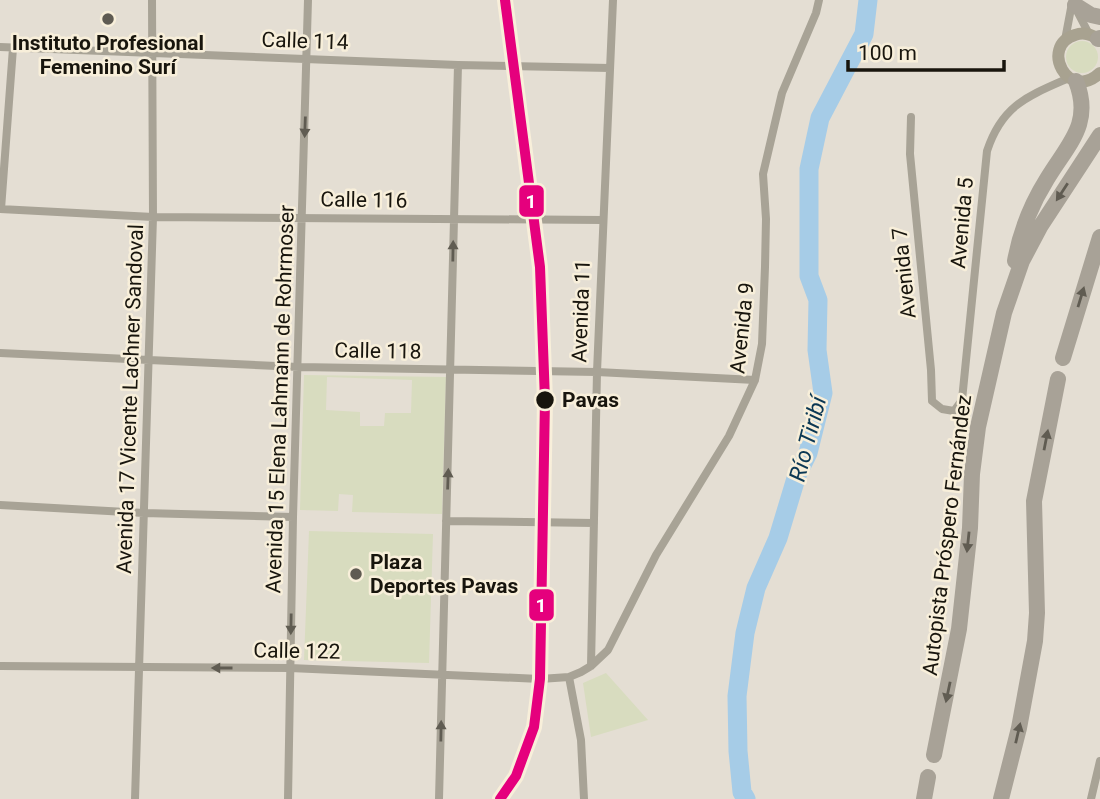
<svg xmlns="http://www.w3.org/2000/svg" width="1100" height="799" viewBox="0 0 1100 799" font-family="Roboto,sans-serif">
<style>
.green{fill:#d8dcbf;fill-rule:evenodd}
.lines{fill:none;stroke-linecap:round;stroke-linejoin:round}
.river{stroke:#a6cce7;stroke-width:19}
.street{stroke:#a8a396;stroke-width:8}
.secondary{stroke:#a8a290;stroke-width:12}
.highway{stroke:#a8a297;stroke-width:16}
.rail-1-casing{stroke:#f8efda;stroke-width:16}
.rail-1{stroke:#e5007d;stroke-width:10}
.oneway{fill:#605c52}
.poi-dot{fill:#5f5b52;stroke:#f8efda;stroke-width:2.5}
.stop-dot{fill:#18150d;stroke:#f8efda;stroke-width:2.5}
.labels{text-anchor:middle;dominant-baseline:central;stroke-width:5;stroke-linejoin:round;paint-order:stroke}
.street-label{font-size:21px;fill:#18150d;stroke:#f8efda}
.poi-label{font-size:21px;font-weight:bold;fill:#18150d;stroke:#f8efda}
.stop-label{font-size:21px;font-weight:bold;fill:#18150d;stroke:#f8efda;text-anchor:start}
.water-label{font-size:23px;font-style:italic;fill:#0b3854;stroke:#f8efda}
.line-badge{stroke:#f8efda;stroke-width:2.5}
.badge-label{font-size:19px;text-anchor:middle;font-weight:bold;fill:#fff}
</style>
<rect width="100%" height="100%" fill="#e4ded3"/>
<path class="green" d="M1066 57a16 16 0 1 1 32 0a16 16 0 1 1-32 0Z
M304,375L446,377L442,514L352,512L353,495L339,494L338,511L300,510ZM327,377L412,380L411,413H385L384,426H360V412L326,410Z
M309,531L433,534L429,663L304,660Z
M606,673L648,720L591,737L583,683Z"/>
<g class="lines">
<path class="river" d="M746,799L742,792L738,751L737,696L745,633L756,588L778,538L797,475L808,453L823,393L817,350L818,300L809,276V169L820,118L864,34L868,0"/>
<path class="street" d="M1076,9L1089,34
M1065,40L1072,3
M0,47L458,65L610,68
M911,117L910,154L931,370L932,401L942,409L954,411L962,400L987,151C1002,105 1028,96 1069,78
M0,209L153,217L602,220
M1,209L13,48
M0,353L299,367L597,372L755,380
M0,505L144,513L293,517
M446,521L594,523
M0,666L290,668L540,679L569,677L581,672L591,666L608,650L656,555L729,436L755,380L762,344L765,267L766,219L763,174L782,93L816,13L819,0
M591,666L597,372L613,0
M569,677L581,740L584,799
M135,799L153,217L152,0
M288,799L293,517L308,0
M439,799L458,65
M1091,799L1100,761"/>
<path class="secondary" d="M1100,41C1093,35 1085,31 1075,35C1039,46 1068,103 1100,73"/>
<path class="highway" d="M1075,5L1091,15L1100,17
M1098,39L1100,38
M1015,261C1020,233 1032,203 1047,179C1068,144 1093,124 1076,81
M1063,358L1100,237
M934,755L959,629L970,528L972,474L978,427L1004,313L1022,261L1040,227L1100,135
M924,799L928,777
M1001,799L1019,728L1035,641L1037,613L1034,501L1058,379"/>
<g class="rail-1-casing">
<path id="rail-1" d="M500,799L516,776L534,727L540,679L545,400L540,267L505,0"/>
</g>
<use href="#rail-1" class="rail-1"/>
</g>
<defs><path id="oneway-solid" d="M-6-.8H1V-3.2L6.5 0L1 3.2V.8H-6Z" transform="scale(1.75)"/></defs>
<g class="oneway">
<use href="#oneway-solid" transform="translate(305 127) rotate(92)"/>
<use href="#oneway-solid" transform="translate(1062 192) rotate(123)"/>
<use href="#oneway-solid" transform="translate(453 251) rotate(-89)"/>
<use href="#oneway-solid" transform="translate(1081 297) rotate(-73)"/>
<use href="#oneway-solid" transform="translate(1046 440) rotate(-79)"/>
<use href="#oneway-solid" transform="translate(448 479) rotate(-88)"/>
<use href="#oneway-solid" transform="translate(968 542) rotate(96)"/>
<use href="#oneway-solid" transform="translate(291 624) rotate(91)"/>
<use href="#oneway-solid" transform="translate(222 668) rotate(-180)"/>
<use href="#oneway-solid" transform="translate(948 692) rotate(102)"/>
<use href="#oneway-solid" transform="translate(441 731) rotate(-89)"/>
<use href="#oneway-solid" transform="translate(1018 733) rotate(-77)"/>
</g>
<g class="poi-dot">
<circle cx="108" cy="19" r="7"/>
<circle cx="356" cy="574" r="7"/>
</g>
<circle class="stop-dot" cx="545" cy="400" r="10"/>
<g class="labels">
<g class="street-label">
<text transform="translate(305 41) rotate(2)">Calle 114</text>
<text transform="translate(364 200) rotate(1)">Calle 116</text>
<text transform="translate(962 223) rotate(-85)">Avenida 5</text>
<text transform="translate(904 273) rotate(-96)">Avenida 7</text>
<text transform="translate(581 311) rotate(-88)">Avenida 11</text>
<text transform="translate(742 328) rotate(-84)">Avenida 9</text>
<text transform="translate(378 351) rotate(1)">Calle 118</text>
<text transform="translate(130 399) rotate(-88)">Avenida 17 Vicente Lachner Sandoval</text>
<text transform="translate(280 399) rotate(-88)">Avenida 15 Elena Lahmann de Rohrmoser</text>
<text transform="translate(947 535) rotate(-83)">Autopista Próspero Fernández</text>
<text transform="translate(297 651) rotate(1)">Calle 122</text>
</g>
<g class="poi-label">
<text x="108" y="43">Instituto Profesional<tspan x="108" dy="24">Femenino Surí</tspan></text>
<text x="370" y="562" text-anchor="start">Plaza<tspan x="370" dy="24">Deportes Pavas</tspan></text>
</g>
<g class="stop-label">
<text x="562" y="400">Pavas</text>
</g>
<g class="water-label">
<text transform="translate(808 439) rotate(-75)">Río Tiribí</text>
</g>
</g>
<g class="line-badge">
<rect x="518" y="184" width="27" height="34" rx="7" fill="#e5007d"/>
<rect x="528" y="588" width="27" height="34" rx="7" fill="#e5007d"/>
</g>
<g class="badge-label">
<text x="531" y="208">1</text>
<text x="541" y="612">1</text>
</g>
<path d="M848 60v10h156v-10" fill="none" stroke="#18150d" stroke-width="3.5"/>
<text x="858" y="60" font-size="21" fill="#18150d" stroke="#f8efda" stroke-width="5" paint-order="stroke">100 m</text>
</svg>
